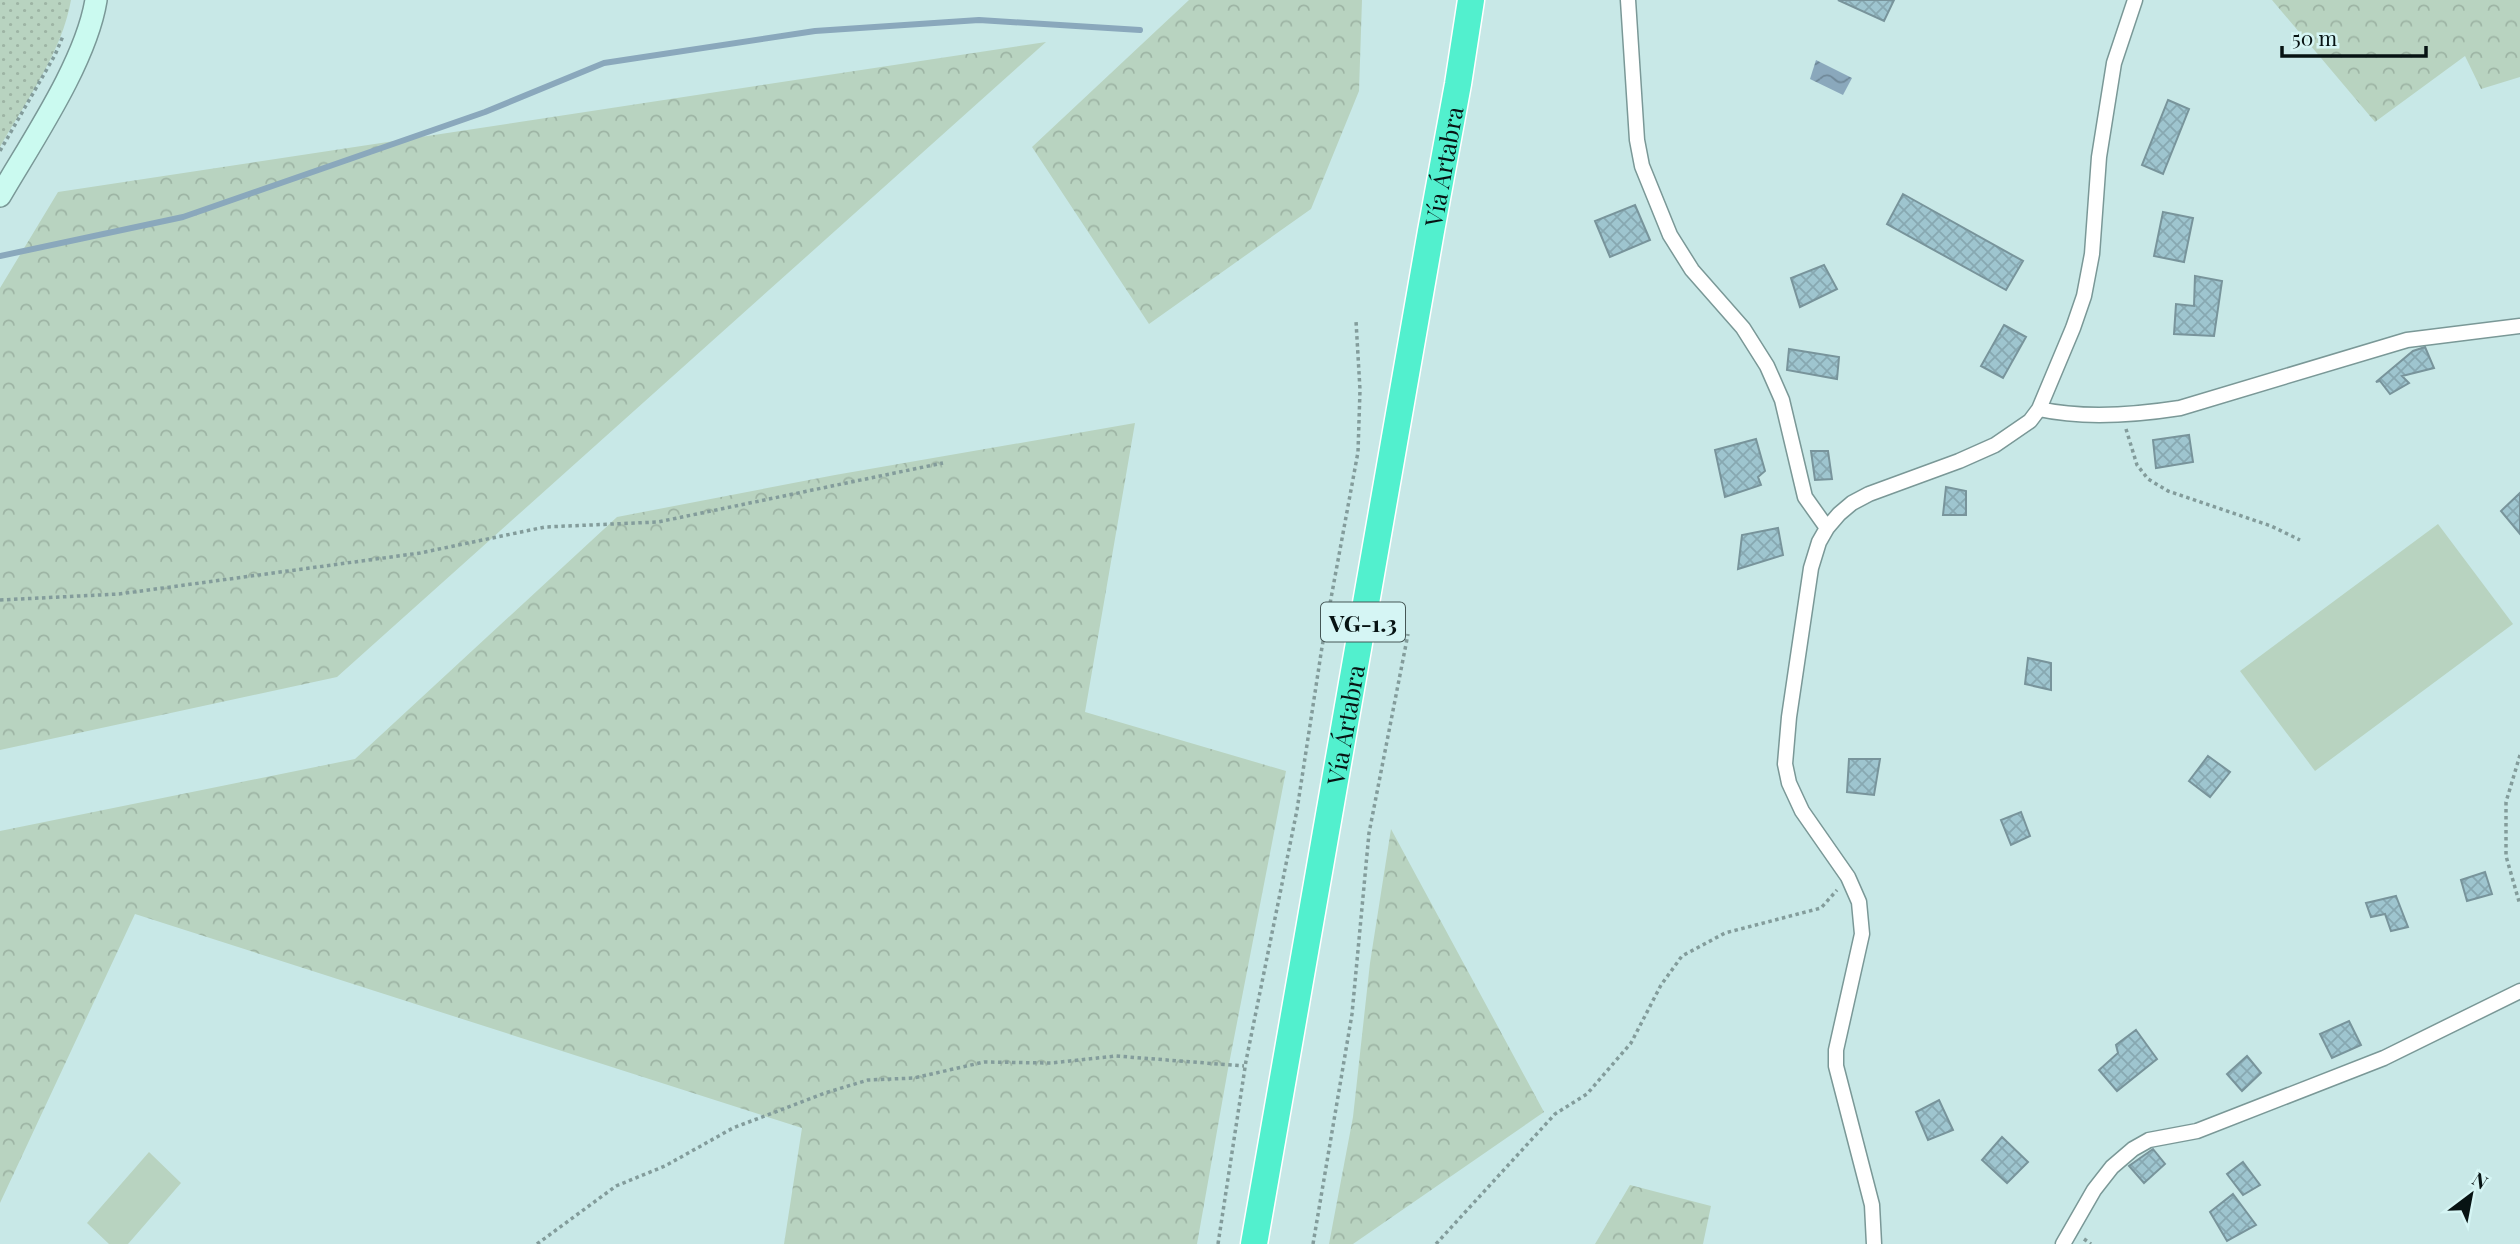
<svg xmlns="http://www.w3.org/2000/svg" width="2520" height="1244" viewBox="0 0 2520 1244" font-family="'Playfair Display',serif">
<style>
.grass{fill:url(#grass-dots)}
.forest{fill:url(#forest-crowns)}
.garden{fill:#b8d3c0}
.water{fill:url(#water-waves)}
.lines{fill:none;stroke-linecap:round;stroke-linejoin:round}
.stream{stroke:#8aa8bc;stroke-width:6}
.building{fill:url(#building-cross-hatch);stroke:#78949b;stroke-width:2}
.street-casing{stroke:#7a9897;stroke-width:17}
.secondary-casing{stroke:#7a9897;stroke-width:24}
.highway-casing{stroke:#fff;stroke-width:29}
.path{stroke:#839c9b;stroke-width:3.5;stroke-dasharray:3.5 3.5;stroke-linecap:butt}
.street{stroke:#fff;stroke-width:14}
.secondary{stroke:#cbfaf0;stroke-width:21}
.highway{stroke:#52f0ce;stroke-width:26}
.labels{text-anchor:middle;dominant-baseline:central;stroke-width:7;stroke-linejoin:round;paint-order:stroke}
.shield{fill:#d5f5f4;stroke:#455756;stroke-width:2}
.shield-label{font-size:23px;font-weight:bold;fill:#071313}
.street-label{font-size:24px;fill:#071313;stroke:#d5f5f4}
</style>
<defs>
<pattern id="grass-dots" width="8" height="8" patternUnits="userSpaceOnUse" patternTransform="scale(1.75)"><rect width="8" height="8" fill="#b8d3c0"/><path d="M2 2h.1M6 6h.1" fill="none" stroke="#9db4a4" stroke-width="1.8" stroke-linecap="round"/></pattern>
<pattern id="forest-crowns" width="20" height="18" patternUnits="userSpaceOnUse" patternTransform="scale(1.75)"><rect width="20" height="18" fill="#b8d3c0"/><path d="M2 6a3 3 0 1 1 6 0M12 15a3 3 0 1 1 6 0" fill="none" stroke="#9db4a4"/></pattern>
<pattern id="water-waves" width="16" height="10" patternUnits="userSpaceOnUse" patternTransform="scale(1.75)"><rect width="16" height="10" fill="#8aa8bc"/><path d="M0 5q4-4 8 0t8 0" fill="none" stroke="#6f8898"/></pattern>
<pattern id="building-cross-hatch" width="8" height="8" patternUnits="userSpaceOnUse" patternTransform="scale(1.75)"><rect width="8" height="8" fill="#9ec5cf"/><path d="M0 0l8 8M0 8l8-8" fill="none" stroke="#87a8b1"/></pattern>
</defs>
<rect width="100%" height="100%" fill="#c8e8e7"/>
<path class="grass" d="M0,0H71C62,52 26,101 0,147Z"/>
<path class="forest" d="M1189,0H1362L1359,91L1311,209L1149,324L1032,147Z
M2272,0H2520V77L2481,89L2465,56L2375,122Z
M1046,42L337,677L0,750V288L58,192Z
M1135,423L1085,712L1286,771L1228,1069L1197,1244H784L802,1128L135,914L0,1203V831L355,759L617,517L835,475Z
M1391,829L1544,1112L1353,1244H1329L1353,1117L1370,963Z
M1630,1185L1711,1206L1703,1244H1595Z"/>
<path class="garden" d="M2438,524L2513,624L2315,771L2240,671Z
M149,1152L181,1183L128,1244H109L87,1223Z"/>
<path class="water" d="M1816,60L1852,78L1843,95L1810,79Z"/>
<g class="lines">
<path class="stream" d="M0,256L183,217L485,112L604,63L815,31L979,20L1140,30"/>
</g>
<path class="building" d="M1838,0H1894L1884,21Z
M2168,100L2189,109L2163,174L2142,165Z
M1903,194L2023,261L2006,290L1887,224Z
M1635,205L1650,240L1610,257L1595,221Z
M2163,212L2193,218L2184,262L2154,256Z
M1824,265L1837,289L1800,307L1791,278Z
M2195,276L2222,281L2214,336L2174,334L2176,304L2194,306Z
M2004,325L2026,337L2003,378L1981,366Z
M2425,347L2434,368L2402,376L2409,383L2390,394L2380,381L2376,382L2413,351Z
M1789,349L1839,357L1837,379L1787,370Z
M2189,435L2193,462L2156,468L2153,440Z
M1756,439L1765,471L1758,477L1761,485L1725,497L1715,450Z
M1811,451H1828L1832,479L1815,480Z
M1946,487L1966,491V515H1943Z
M2520,493V534L2501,511Z
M1778,528L1783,555L1738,569L1742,535Z
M2028,658L2051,663V690L2025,684Z
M2208,756L2230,772L2210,797L2189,781Z
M1849,759H1880L1874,795L1847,792Z
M2021,812L2030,836L2011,845L2001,820Z
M2485,872L2492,894L2467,901L2461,880Z
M2396,896L2408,927L2391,931L2385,914L2371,917L2366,903Z
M2349,1021L2361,1045L2332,1058L2320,1034Z
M2136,1030L2157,1059L2117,1091L2099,1070L2118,1053L2116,1045Z
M2247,1056L2261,1073L2242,1091L2227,1074Z
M1939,1100L1953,1130L1928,1140L1916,1112Z
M2002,1137L2028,1162L2007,1183L1982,1160Z
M2153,1149L2165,1164L2144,1183L2129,1166Z
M2243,1162L2260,1185L2243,1195L2227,1174Z
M2233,1194L2256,1225L2227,1241L2210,1212Z"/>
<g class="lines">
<g class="street-casing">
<path id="street" d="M1628,0L1637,140L1642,166L1670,235L1692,270L1743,328L1767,366L1782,400L1805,497L1827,528
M2039,409C2084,419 2135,415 2180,408L2407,340L2520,326
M1874,1244L1872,1205L1836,1066V1050L1862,934L1859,902L1848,877L1802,811L1789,783L1785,764L1789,717L1811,568L1819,542L1827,528L1839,514L1852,503L1869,494L1959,461L1995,445L2030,421L2039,409L2073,328L2084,296L2092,254L2099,157L2114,63L2135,0
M2063,1244L2094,1190L2112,1167L2133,1149L2149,1140L2197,1131L2384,1058L2520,991"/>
</g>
<g class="secondary-casing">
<path id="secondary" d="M0,196C32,141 86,62 96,0"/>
</g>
<g class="highway-casing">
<g id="highway">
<path id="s1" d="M1254,1244L1431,231L1458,84L1471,0"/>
</g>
</g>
<path class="path" d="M0,151L55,55L63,36
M2126,429L2137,465L2148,479L2168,491L2271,526L2300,540
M0,600L119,594L420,553L545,527L658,522L943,463
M2520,755L2506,802V856L2520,905
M2084,1239L2091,1244
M537,1244L616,1186L665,1166L733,1128L825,1093L868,1080L914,1078L984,1062L1051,1063L1116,1056L1244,1066
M1218,1244L1246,1061L1297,810L1322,647L1358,452L1360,390L1356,321
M1313,1244L1352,1014L1369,833L1408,634
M1436,1244L1555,1114L1587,1094L1631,1043L1661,985L1682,956L1725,933L1821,908L1837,890"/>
<use href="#street" class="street"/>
<use href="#secondary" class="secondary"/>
<use href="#highway" class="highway"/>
</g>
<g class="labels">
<rect class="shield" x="1321" y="602.5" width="84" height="39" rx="5"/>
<g class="shield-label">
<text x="1363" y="622">VG-1.3</text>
</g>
<g class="street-label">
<text stroke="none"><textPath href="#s1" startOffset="1094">Vía Ártabra</textPath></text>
<text stroke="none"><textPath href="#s1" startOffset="527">Vía Ártabra</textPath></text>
</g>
</g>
<g transform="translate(2471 1195) rotate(32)" stroke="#d5f5f4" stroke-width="5" paint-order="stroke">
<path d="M0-5L12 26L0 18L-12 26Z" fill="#071313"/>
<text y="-10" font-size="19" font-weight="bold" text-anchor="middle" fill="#071313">N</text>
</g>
<path d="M2282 46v10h144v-10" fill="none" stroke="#071313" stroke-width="3.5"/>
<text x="2292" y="46" font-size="21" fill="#071313" stroke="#d5f5f4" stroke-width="5" paint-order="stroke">50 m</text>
</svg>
